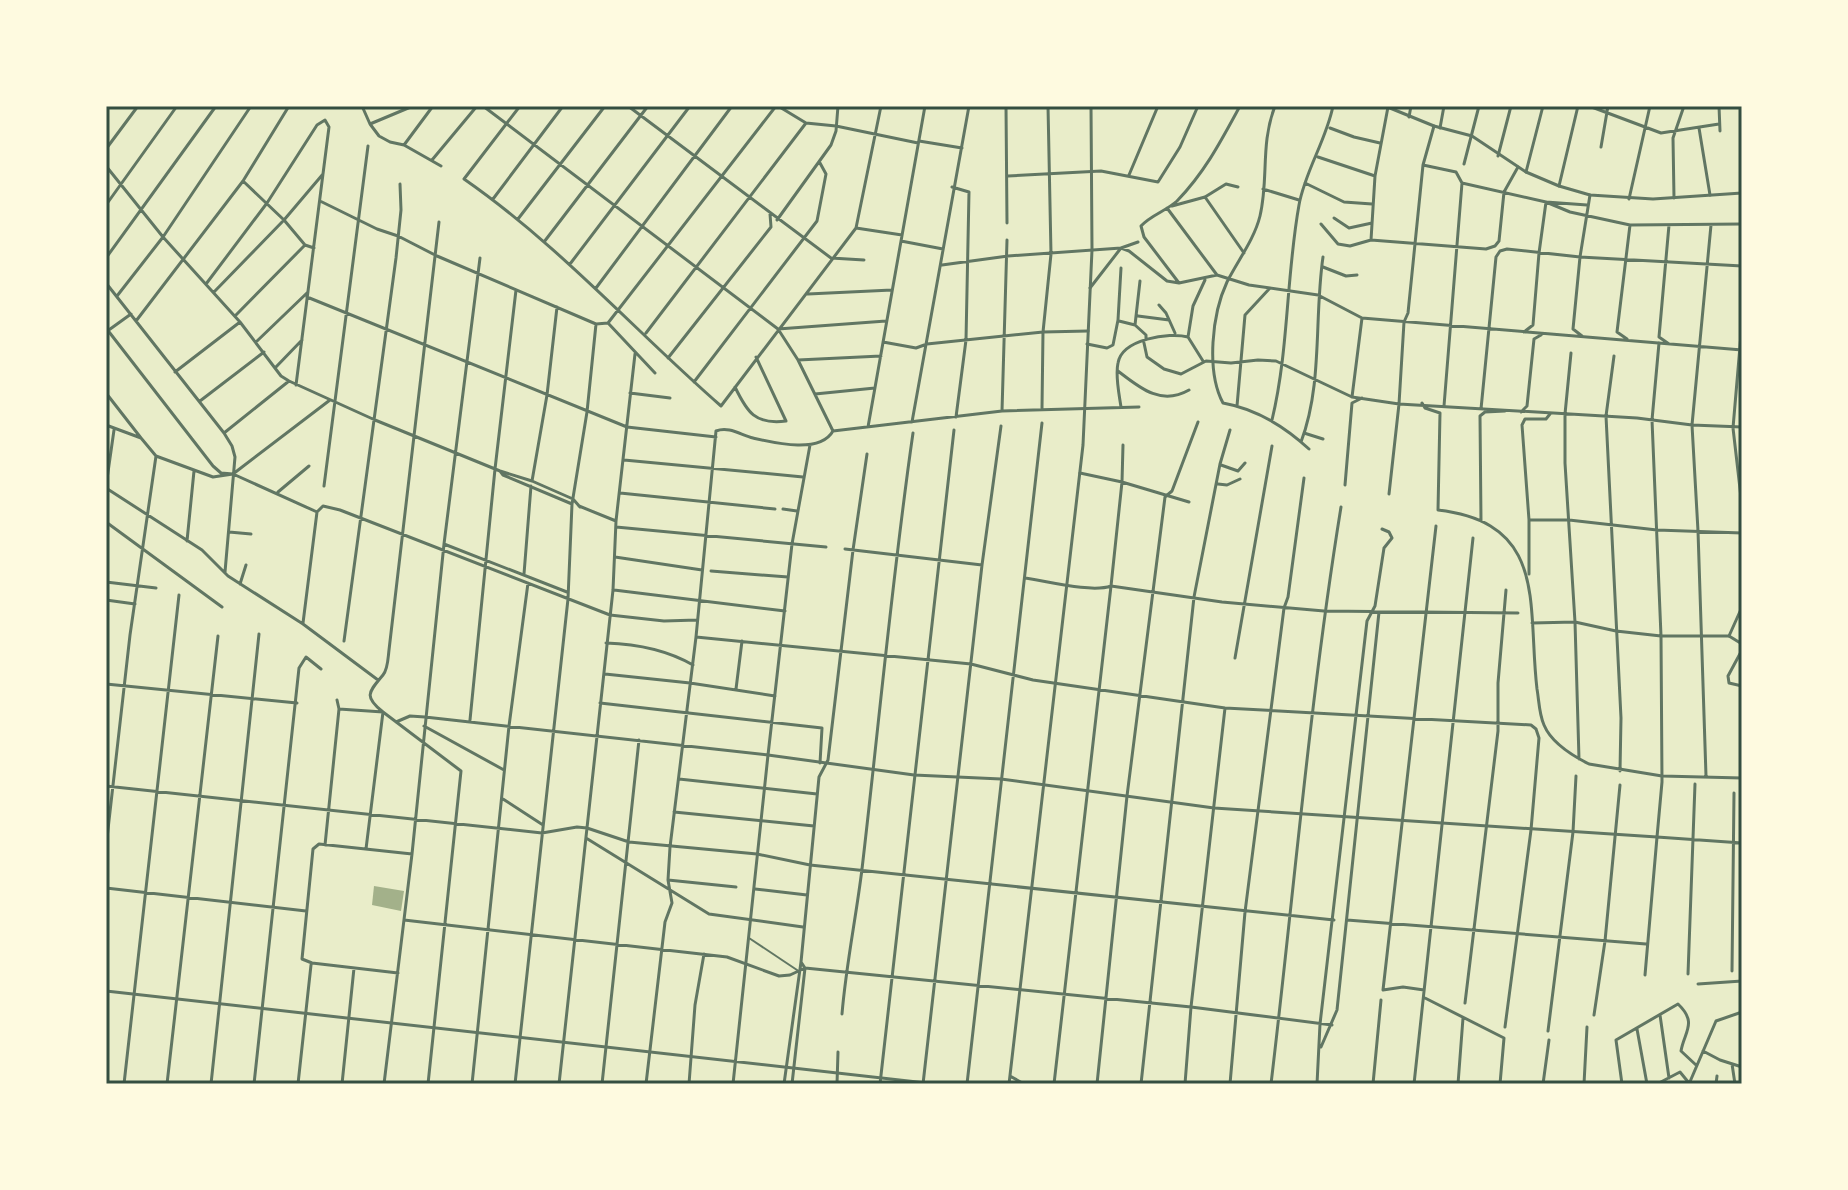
<svg xmlns="http://www.w3.org/2000/svg" width="1848" height="1190" viewBox="0 0 1848 1190" font-family="'Space Grotesk',sans-serif">
<style>
.water{fill:#a3b18a}
.lines{fill:none;stroke-linecap:round;stroke-linejoin:round}
.pedestrian{stroke:#617663;stroke-width:2}
.minor{stroke:#617663;stroke-width:3}
.tertiary{stroke:#617663;stroke-width:3}
.neatline{fill:none;stroke:#344e41;stroke-width:3}
</style>
<rect width="100%" height="100%" fill="#e9edc9"/>
<path class="water" d="M374,886L404,891L401,911L372,905Z"/>
<g class="lines">
<path class="pedestrian" d="M749,938L797,970"/>
<path class="minor" d="M362,106L370,124L379,136L390,142L404,145L441,166
M483,106L778,329L798,360L833,431
M520,106L464,179C559,245 635,331 721,406L856,228L881,106
M628,106L831,258L864,260
M778,106L806,123L836,126L918,143
M1006,106L1007,223
M1275,106C1260,145 1269,178 1260,216C1254,240 1238,260 1227,282C1212,314 1206,371 1223,403C1257,409 1284,426 1309,449
M1589,106L1661,133L1719,124
M1719,106L1720,131
M1719,107L1742,106
M1409,117L1411,106
M370,124L413,106
M1330,128L1354,137L1380,143
M1440,128L1444,106
M1699,128L1710,195
M919,141L962,148
M404,145L433,106
M1601,147L1608,106
M106,149L138,106
M1498,156L1511,106
M1318,157L1375,176
M432,160L477,106
M1464,164L1479,106
M1423,165L1456,172L1462,183L1546,202L1587,205
M106,166L163,237L240,322L281,376L289,381L375,420L500,471L532,481L573,499L580,507
M1526,172L1543,106
M1129,175L1158,106
M1008,176L1101,171L1158,182L1180,147L1198,106
M243,181L284,220L305,245L314,248
M1305,183L1344,202L1372,204
M1559,186L1578,106
M952,187L969,192L966,340L956,417
M1263,189L1299,200
M1205,197L1244,253
M1674,198L1673,138L1684,106
M493,199L563,106
M1629,199L1650,106
M320,201L377,229L398,236L437,256L596,324L608,323L655,373
M1546,202L1570,212L1630,225L1742,224
M106,205L177,106
M1172,206L1205,197L1226,184L1238,187
M1167,208L1217,275
M1334,218L1349,228L1372,223
M518,219L605,106
M777,220L831,145L836,131L838,106
M1321,224L1338,244L1350,246L1371,240L1486,249L1495,246L1499,241L1504,192L1518,167
M856,228L902,235
M1371,240L1375,176L1388,107
M901,241L943,249
M544,242L648,106
M106,258L216,106
M570,264L690,106
M942,265L1008,256L1121,248L1129,251L1167,281L1179,283L1217,275L1249,285L1318,295L1362,318L1742,350
M1323,267L1346,276L1357,275
M106,283L224,433L232,446L235,457L225,572
M1179,283L1144,237L1141,226C1151,215 1166,211 1177,201C1205,172 1221,141 1240,106
M206,284L267,203L317,125L325,120L329,127L296,385
M596,288L732,106
M1090,288L1121,248L1138,242
M214,292L284,220L323,174
M808,294L892,290
M117,296L163,237L251,106
M307,297L627,427L716,437
M1159,305L1166,313L1175,333
M235,316L305,245
M1138,316L1169,320
M136,321L243,181L289,106
M1119,321L1135,325L1146,335V339
M608,323L776,106
M1742,323L1733,428L1742,506
M1135,325L1140,281
M106,328L213,466L221,473L233,474L330,400
M778,329L886,321
M106,332L131,314
M1524,332L1533,325L1539,253L1546,202
M646,333L806,123
M1582,336L1573,329L1580,257L1590,195
M1188,337L1193,306L1205,280
M1188,337L1203,361
M1627,339L1617,332L1630,225
M256,342L308,292
M883,342L916,348L927,344L1043,332L1088,331
M1144,343L1147,357L1164,369L1181,374L1206,361L1231,363L1258,360L1276,361L1352,397L1399,404L1637,418L1692,425L1742,427
M1087,344L1107,348L1113,345L1118,320L1121,268
M1669,344L1659,337L1669,225
M1571,353L1565,414V463L1575,622L1579,759
M1614,356L1606,416L1621,718L1620,771
M668,358L771,227L770,214
M798,360L881,356
M275,368L302,340
M1118,371C1140,388 1161,406 1189,390
M175,372L240,322
M694,382L817,221L826,174L820,163
M735,387C747,412 755,425 786,421L756,357
M106,393L141,438
M630,393L670,398
M815,394L875,388
M1352,397L1362,318
M200,401L264,352
M1422,403L1425,408L1440,413L1438,510C1549,523 1527,606 1537,689C1539,700 1539,714 1544,725C1551,742 1573,756 1589,764L1662,776L1742,778
M1237,406L1245,315L1270,288
M1444,406L1462,183
M1121,407C1119,393 1115,376 1118,363C1122,339 1169,332 1188,337
M1042,408L1043,332L1051,254L1048,106
M1481,409L1496,257L1500,251L1507,249L1580,257L1742,266
M1002,411L1007,240
M1521,412L1527,406L1534,339L1541,335
M1272,420C1289,349 1286,277 1299,205C1305,171 1326,141 1333,106
M912,422L969,106
M106,425L141,438L156,456L213,477L233,474L317,512
M868,427L925,106
M833,431L1002,411L1139,407
M224,433L289,381
M1304,433L1323,439
M1301,442C1323,384 1314,318 1323,257
M624,460L803,477
M1221,465L1238,471L1245,463
M500,471L503,475L572,504
M1080,473L1122,482L1189,502
M532,481L547,395L557,307
M1218,484L1227,485L1240,479
M1345,485L1352,403L1362,398
M106,486L114,430
M324,486L368,146
M106,488L202,550L228,576L303,624L378,680
M278,492L309,466
M620,493L775,509
M1389,494L1399,404L1404,322L1408,313L1423,165L1434,126
M579,506L616,521
M783,509L797,511
M317,512L323,506L340,510L610,615L664,621L697,620
M1529,520H1569L1657,530L1742,533
M1481,521L1480,416L1485,412L1505,411
M106,522L222,607
M616,527L826,547
M229,532L251,534
M187,541L194,471
M444,544L567,592
M845,549L982,565
M615,557L702,570
M711,571L788,577
M524,574L531,486
M1529,574V520L1522,425L1525,419H1546L1550,414
M1025,578C1047,581 1091,593 1111,586L1222,602L1324,611L1518,613
M106,582L156,588
M240,584L246,565
M614,590L785,611
M106,600L135,604
M303,623L317,512
M1532,623L1575,622L1616,631L1661,636L1652,420L1659,343
M1729,636L1742,607
M696,637L971,664L1033,680L1225,708L1531,725L1536,729
M344,641L396,258L401,210L400,184
M606,643C636,644 667,650 693,665
M1742,650L1728,676L1729,683L1742,686
M1235,658L1272,446
M605,674L690,683L775,696
M106,684L297,703
M736,689L742,641
M600,703L822,728L820,763
M339,709L383,712L461,771L428,1084
M470,720L495,469L516,290
M396,722L410,716L425,717L768,755L792,544L810,445
M424,726L504,770
M1706,776L1698,531L1692,425L1711,225
M679,779L817,794
M106,786L542,833L577,827L587,828L629,842L757,854L810,865L1334,920
M503,799L543,825
M674,812L814,826
M586,838L709,914L803,927
M325,845L339,709L337,700
M106,847L130,635L156,456
M366,849L383,712C363,696 369,692 383,675C388,669 388,658 389,650L439,222
M668,880L736,887
M106,888L306,911
M755,889L807,895
M404,920L727,957L779,976L790,975L805,968L1191,1007L1332,1025
M1347,920L1646,944
M1732,971L1734,793
M398,973L312,963L302,959L313,849L319,844L412,854
M1688,974L1695,784
M1645,975L1657,837L1742,843
M1698,984L1742,981
M1424,990L1403,987L1383,990L1436,526
M1425,998L1504,1038L1500,1084
M1465,1003L1498,731V683L1506,590
M842,1014C846,965 856,918 862,869C879,724 892,578 913,433
M1594,1015L1605,941L1620,785
M1660,1015L1669,1078
M1505,1027L1531,830L1539,738L1536,729
M1637,1029L1647,1084
M1548,1031L1573,832L1576,776
M1321,1047L1337,1010L1379,612
M1703,1051L1720,1060L1742,1067
M1732,1064L1735,1084
M124,1084L179,595
M167,1084L218,636
M211,1084L259,634
M254,1084L299,668L306,657L321,669
M298,1084L311,965
M342,1084L354,968
M384,1084L412,854L444,544L480,258
M472,1084L509,726L528,583
M515,1084L568,599L572,504L587,412L596,324
M559,1084L613,590L616,521L635,354
M602,1084L639,740
M646,1084L665,922L672,903L668,880L670,847L696,637L716,431C729,426 741,435 753,438C775,443 820,454 833,431
M689,1084L695,1005L704,954
M784,1084L801,962L819,777L828,760L853,550L867,454
M792,1084L805,968L801,962
M837,1084L838,1052
M880,1084L954,430
M923,1084L982,565L1001,426
M967,1084L1042,423
M1054,1084L1111,586L1122,482L1123,445
M1097,1084L1127,796L1165,497L1172,491L1198,422
M1141,1084L1194,597L1220,464L1230,430
M1185,1084L1191,1007L1225,708
M1230,1084L1245,912L1284,608L1288,597L1304,478
M1271,1084C1294,892 1310,698 1341,507
M1317,1084L1320,1024L1367,621L1375,606L1384,548L1392,538L1389,532L1382,529
M1373,1084L1381,1000
M1414,1084L1473,538
M1458,1084L1463,1018
M1543,1084L1549,1040
M1584,1084L1587,1027
M1622,1084L1616,1040L1678,1004C1698,1023 1684,1032 1681,1051L1696,1065
M1657,1084L1680,1072L1689,1083
M1689,1084L1716,1021L1742,1012
M1716,1084L1717,1076"/>
<path class="tertiary" d="M1385,106L1434,126L1472,136L1526,172L1559,186L1590,195L1653,199L1742,193
M106,991L935,1084
M1010,1076L1024,1084
M733,1084L768,755L914,775L1001,779L1214,808L1657,837L1662,782L1661,636H1729L1742,644
M1009,1084L1083,445L1092,250L1091,106"/>
</g>
<rect width="1848" height="1190" fill="none" stroke="#fefae0" stroke-width="216"/>
<rect x="108" y="108" width="1632" height="974" class="neatline"/>
</svg>
